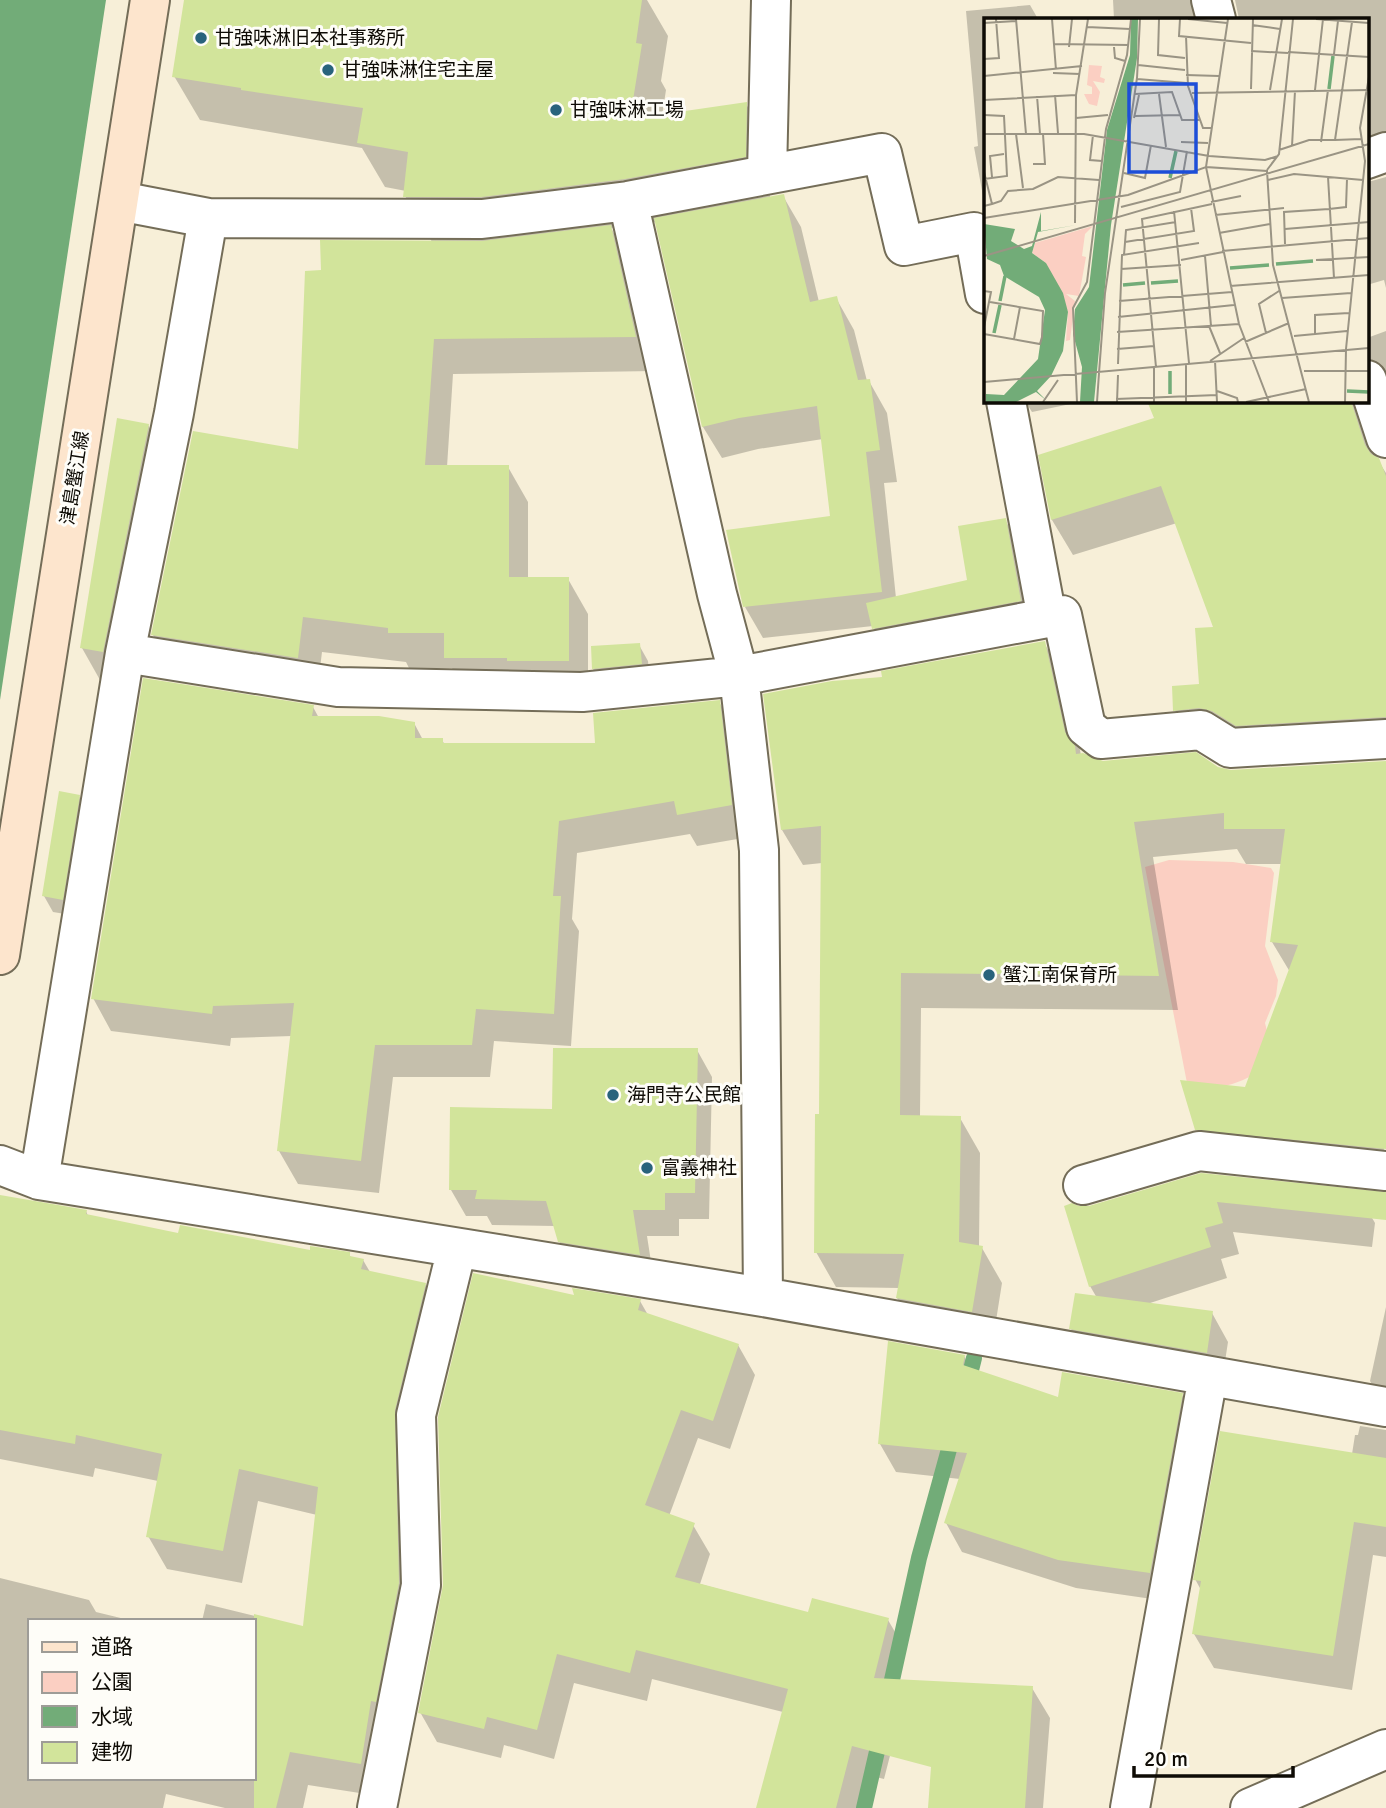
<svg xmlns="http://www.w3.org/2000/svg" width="1386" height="1808" viewBox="0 0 1386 1808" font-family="Signika,'Noto Sans JP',sans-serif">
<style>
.green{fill:#fbcfc2}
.water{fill:#72ac78}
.shadow{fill:#0003}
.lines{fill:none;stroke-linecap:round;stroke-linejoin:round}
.stream{stroke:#72ac78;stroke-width:16}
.building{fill:#d2e49b}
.minor-casing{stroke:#746d58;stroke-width:42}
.tertiary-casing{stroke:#746d58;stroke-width:42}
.secondary-casing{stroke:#746d58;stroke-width:42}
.minor{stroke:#fff;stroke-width:38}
.tertiary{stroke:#fff;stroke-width:38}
.secondary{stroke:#fde5cd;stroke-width:38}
.poi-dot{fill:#29637c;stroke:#fefdf8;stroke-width:2.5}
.labels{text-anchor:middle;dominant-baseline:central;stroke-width:6;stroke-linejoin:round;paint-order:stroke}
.poi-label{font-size:19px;fill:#0e0b05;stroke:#fefdf8;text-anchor:start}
.street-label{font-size:19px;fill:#0e0b05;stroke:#fefdf8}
.inset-river{fill:none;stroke:#72ac78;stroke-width:3.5}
.inset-road{fill:none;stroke:#9a9484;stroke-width:2}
.view{fill:#1d4ed8;fill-opacity:0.15;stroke:#1d4ed8;stroke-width:3.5}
.inset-edge{fill:none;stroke:#0e0b05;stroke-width:3.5}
</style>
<rect width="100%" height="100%" fill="#f7efd8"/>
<path class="green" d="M1169,860L1233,862L1271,868L1274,873L1265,946L1278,980L1276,996L1265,1023L1267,1031L1253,1075C1234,1086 1208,1092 1187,1083L1145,867Z"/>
<path class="water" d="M0,0H106L0,700Z"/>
<path class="shadow" d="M186,0H647L668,36L661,81L666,90L662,116L746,104L771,148L770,198L783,196L801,227L819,302L836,298L854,330L867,381H869L887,413L897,482L884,483L896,598L969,582L1005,520L1021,548L1036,628L889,656L873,626L763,638L745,607L832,518L823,439L758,449L722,458L703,427L657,222L611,228L630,262L655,371L453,374L447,467H508L528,502V579H568L588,614V696L466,692L452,668H409L406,662L322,652L317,693L173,670L153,635L300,451L323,272L432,242L405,196L406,191L385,187L362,148L200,120L174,76Z
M1113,0H1194L1205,19H1114Z
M1235,0H1386V171L1368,182L1386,177V288L1384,280L1367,285V19H1239Z
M1030,5L1038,19H985V207L974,147L978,146L966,11Z
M1386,331V394L1366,424L1377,459L1386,473V753L1195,745L1175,710L1200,686L1216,629L1177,523L1073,555L1052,520L1040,456L1215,401H1367V338Z
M1025,401H1085L1032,412Z
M148,425L167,457L121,683L100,680L82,648Z
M1044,643L1065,678L1081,755L1103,763L1218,768L1231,772L1386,763V1126L1381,1181L1218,1165L1197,1129L1246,1089L1290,972L1272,942L1282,864H1246L1237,849L1153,857L1178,1010L921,1008L920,1117L960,1118L980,1153L979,1247L982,1248L1002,1283L992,1346L918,1333L897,1298L899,1288L836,1287L816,1252L820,1116L822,863L803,865L782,830L885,679Z
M639,645L648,661L650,679L602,684L593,669Z
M719,702L738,734L749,837L697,846L690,834L577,853L572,919L579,931L571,1046L494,1041L490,1077H393L379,1193L298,1184L279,1151L292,1036L231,1038L230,1046L111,1031L93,998L313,707L319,718L414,723L423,740H442L445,745H596Z
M79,796L88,812L71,915L53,912L44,896Z
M697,1050L712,1077L709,1219H679V1236H647L654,1281L575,1268L559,1241L555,1226L492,1225L487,1216H466L451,1190L554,1111Z
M1357,1192L1375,1223L1372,1247L1233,1232L1239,1254L1221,1259L1227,1278L1147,1304L1212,1313L1228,1342L1222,1381L1088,1357L1071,1329L1097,1298L1090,1286L1078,1208Z
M0,1197L86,1211L88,1216L180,1235L311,1252L349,1254L351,1258L363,1260L370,1272L425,1284L444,1318L417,1617L379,1796L308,1785L303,1808H225L166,1794L163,1808H0V1578L89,1600L96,1612L133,1621H30V1778H254V1621H202L206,1604L304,1628L317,1515L258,1501L242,1583L167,1569L148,1536L158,1481L95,1468L93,1477L0,1459Z
M576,1297L640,1301L648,1315L738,1345L755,1375L730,1449L698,1438L669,1516L693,1525L710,1554L700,1584L809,1614L888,1620L905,1649L893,1694L902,1709L884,1779L868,1775L860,1808H758L783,1712L652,1679L647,1701L574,1683L554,1759L504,1745L501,1758L437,1742L420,1712Z
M1386,1307V1409L1370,1381Z
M964,1356L971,1369L1060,1400L1182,1395L1198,1423L1166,1601L1076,1588L962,1552L946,1523L960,1479L896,1472L880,1444Z
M1360,1426L1386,1430V1557L1373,1555L1352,1690L1214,1668L1194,1634L1201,1590L1195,1579L1352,1454L1355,1435H1358Z
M1032,1688L1050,1718L1043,1808H930Z"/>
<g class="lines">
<path class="stream" d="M967,1386L974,1358
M888,1698L919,1558L954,1431
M864,1808L881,1734"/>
</g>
<path class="building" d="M184,0H642L636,43L642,44L630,119L747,102L746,157L625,179L481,197H403L408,152L357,143L363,108L241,90V88L172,77Z
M784,194L810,302L837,296L858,380L870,379L880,450L866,452L882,592L743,607L726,530L830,516L817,406L739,418L702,427L654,218Z
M611,225L636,337L434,339L425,465H509V577H569V661H507V658H444V633H388V628L303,617L298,658L151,635L193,431L298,449L305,271L321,270L320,240L482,241Z
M1147,401H1351L1365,445L1371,454L1379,458L1386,476V717L1236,726L1212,711L1199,708L1173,711L1172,686L1199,684L1195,628L1213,627L1161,486L1051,520L1038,455L1154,418Z
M117,418L149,424L103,652L80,648Z
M1006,518L1021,601L872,629L866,603L967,580L958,526Z
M1045,641L1065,732L1075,746L1076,754L1083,753L1103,761L1196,752L1218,767L1231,770L1386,761V1149L1195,1130L1180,1080L1245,1087L1298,945L1270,942L1285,829H1224V813L1134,822L1159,976L901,973L900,1115L961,1116L959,1242L983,1246L972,1312L896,1298L904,1254L814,1253L815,1114H819L821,826L781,830L763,694L832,681L882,677L881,671Z
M640,643L642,664L592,669L591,646Z
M143,678L314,705L312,716H379L415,722V738H443V743H595L593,713L720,700L732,805L677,815L674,801L559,821L553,896H561L554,1014L476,1009L472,1045H375L361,1161L277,1151L294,1003L213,1006L212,1014L91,999Z
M59,791L80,795L63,900L42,896Z
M553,1048H698L695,1193H665V1210H633L640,1255L558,1242L546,1201L475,1199L477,1190H449L450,1107L552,1109Z
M1201,1173L1386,1192V1220L1217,1202L1223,1223L1205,1228L1211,1247L1089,1287L1064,1206L1072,1203L1079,1206H1089Z
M0,1195L87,1210L86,1214L178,1233L180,1225L310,1250V1246L350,1252V1256L364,1259L361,1269L426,1283L395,1410L399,1583L376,1702L371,1701L361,1764L290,1752L276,1808H254V1614L303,1626L318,1487L239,1469L223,1551L146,1537L162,1454L76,1435L75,1444L0,1430Z
M473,1273L574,1295L572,1288L641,1299L638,1310L739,1344L713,1421L681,1410L645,1505L695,1523L675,1577L808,1612L812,1598L889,1618L874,1678L1033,1686L1025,1808H928L931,1767L852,1746L836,1808H756L788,1689L636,1650L630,1673L557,1654L537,1730L487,1717L484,1729L418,1713L443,1585L438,1417Z
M1075,1293L1213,1311L1207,1353L1069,1329Z
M888,1341L965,1355L963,1365L1058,1397L1062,1372L1183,1393L1150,1573L1058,1560L944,1523L967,1453L878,1444Z
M1220,1431L1386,1458V1527L1354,1522L1333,1656L1192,1634L1201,1581L1193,1580Z"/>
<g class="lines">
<g class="minor-casing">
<path id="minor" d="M1211,0L1216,19
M1367,159L1386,152
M767,174L771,0
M119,201L208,218L482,219L628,201L882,153L904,246L974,232L985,294
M628,201L717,594L739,676L759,850L763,1297
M1367,380L1386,438
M1006,401L1047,618L1062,615L1086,727L1101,739L1201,730L1230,748L1386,739
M125,653L338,687L582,692L739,676L1047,618
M0,1165L39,1180L763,1297L1386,1407
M39,1180L125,653L174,413L208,218
M1083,1185L1199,1151L1386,1171
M377,1808L421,1585L416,1415L457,1248
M1130,1808L1208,1376"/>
</g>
<g class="tertiary-casing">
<path id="tertiary" d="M1250,1808L1386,1749"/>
</g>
<g class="secondary-casing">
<path id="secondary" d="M0,955L150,0"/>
</g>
<use href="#minor" class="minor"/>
<use href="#tertiary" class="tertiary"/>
<use href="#secondary" class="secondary"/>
</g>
<g class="poi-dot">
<circle cx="201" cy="38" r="7"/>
<circle cx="328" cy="70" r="7"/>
<circle cx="556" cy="110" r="7"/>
<circle cx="989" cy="975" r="7"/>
<circle cx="613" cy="1095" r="7"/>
<circle cx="647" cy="1168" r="7"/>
</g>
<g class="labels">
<g class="poi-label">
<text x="215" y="38">甘強味淋旧本社事務所</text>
<text x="342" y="70">甘強味淋住宅主屋</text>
<text x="570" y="110">甘強味淋工場</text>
<text x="1003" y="975">蟹江南保育所</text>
<text x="627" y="1095">海門寺公民館</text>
<text x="661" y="1168">富義神社</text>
</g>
<g class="street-label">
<text transform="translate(75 478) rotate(-81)">津島蟹江線</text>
</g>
</g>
<g transform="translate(984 18)">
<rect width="385" height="385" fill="#f7efd8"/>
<path d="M105,47L118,48L116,59L121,61L120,65L109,63L116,74L113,88L105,86L100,76H108V69L103,67ZM109,208L101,216L98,238L102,239L95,278L82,276L91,283L86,322L82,323L84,294L62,245L48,235L51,225Z" fill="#fbcfc2"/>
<path d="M147,1H154L153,40L127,207L110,384H96L98,349L89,316L91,291L105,269L123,112L146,37ZM57,194V213L92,207L54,214L48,235L62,245L79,275L84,294L79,333L67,358L53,373L63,383L52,374L32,384H2V376L20,377L54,341L61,292L55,279L20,258L16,247L3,241L0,206L31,211L27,223L40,231L48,228Z" fill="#72ac78"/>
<path class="inset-river" d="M345,71L349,38M186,160L192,133M292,246L329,243M246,250L285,247M167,265L194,263M139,267L161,265M16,283L21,258M10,315L16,287M186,353V376M363,373L385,374"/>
<path class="inset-road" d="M32,1L42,116M68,1L72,52M175,1L174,37L201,40M196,1L195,18L267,25M204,1L243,5M244,1L222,149L283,153L289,247L325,384M332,1L385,5M0,5L32,3M268,7L296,11M103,9L146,11M202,18L204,68L219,110H227M70,26L145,27M85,29L88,1M130,29L131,40L141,43M267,33L304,35M304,34L385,39M350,36L354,3M0,41L15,40L12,1M154,47L201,52M69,55L96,56M202,57L235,58M0,58L98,48M153,61L203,65M267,71L269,1M286,72L298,1M331,72L339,1M208,75L385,72M151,76L188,74L198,102H216M175,76L182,129M71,77L74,115M53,78L56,116M0,82L92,77M0,97L20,98L23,158L0,161M151,98L196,97M92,100L124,97M150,100L155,77M0,116H100L225,138L281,142L294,138M32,116L39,170M109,117L106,142L118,143M351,122L377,121M197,124L224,125M337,124L344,72M308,128L311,73M295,132L325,122H351L368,4M49,146H61L59,116M283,152L295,136L309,1M0,154L8,186L0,188M140,155L161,160L167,127M8,159L6,138L20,136M344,159L350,260M284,162L310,156L379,162M227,184L257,178M8,186L17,183L24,173L49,171L74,159L115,162M137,189L196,174L203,133M345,191L362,189L363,161M190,193L205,345M231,197L300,190M0,200L144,177L222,149L255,306L285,384M91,205L92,77L104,1M301,211L385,204M235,215L286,206M141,224L210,213L207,190M301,226L300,194L345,191M238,233L385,220M140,237L142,212L192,204M0,238L385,126M221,238L227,308M197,242L239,234M332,242L385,239M137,251L197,247M246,268L385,257M0,273L7,274L0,309M298,280L367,275M135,283L248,274M134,299L250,287M225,308L236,335M133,314L255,306M282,315L275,286L295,273M0,316L56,326L58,319L59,293L6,284M331,316V297L365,295M310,318L363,313M30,321L36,289M261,324L305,305M133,331L170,328M226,343L260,320M231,343L233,384M134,346L138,237L215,225M202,347V384M172,349L158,201L228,186M170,350V384M320,353H385M115,355L121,275L153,60L156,1M0,364L385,330M233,373L253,380L254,384M132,381L233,377M59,384L74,362M93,384L89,290L103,264L122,111L143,37L147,1M113,384L115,355M133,384L134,357M262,384L322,371M361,384L362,331L381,143L376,110L385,59"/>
<path class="view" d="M145,66H212V154H145Z"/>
<rect width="385" height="385" class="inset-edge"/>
</g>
<rect x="28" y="1619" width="228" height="161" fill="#fefdf8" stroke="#9e9c97" stroke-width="2"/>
<rect x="42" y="1642" width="35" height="10" fill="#fde5cd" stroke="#9e9c97" stroke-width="2"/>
<text x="91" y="1654" font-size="21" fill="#0e0b05">道路</text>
<rect x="42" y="1672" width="35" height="21" fill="#fbcfc2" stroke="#9e9c97" stroke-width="2"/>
<text x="91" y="1689" font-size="21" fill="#0e0b05">公園</text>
<rect x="42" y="1706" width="35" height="21" fill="#72ac78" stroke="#9e9c97" stroke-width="2"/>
<text x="91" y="1724" font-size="21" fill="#0e0b05">水域</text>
<rect x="42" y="1742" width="35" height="21" fill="#d2e49b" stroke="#9e9c97" stroke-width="2"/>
<text x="91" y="1759" font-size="21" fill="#0e0b05">建物</text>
<path d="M1134 1766v10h159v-10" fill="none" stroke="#0e0b05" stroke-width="3.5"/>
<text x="1144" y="1766" font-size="21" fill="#0e0b05" stroke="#fefdf8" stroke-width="5" paint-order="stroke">20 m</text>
</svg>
